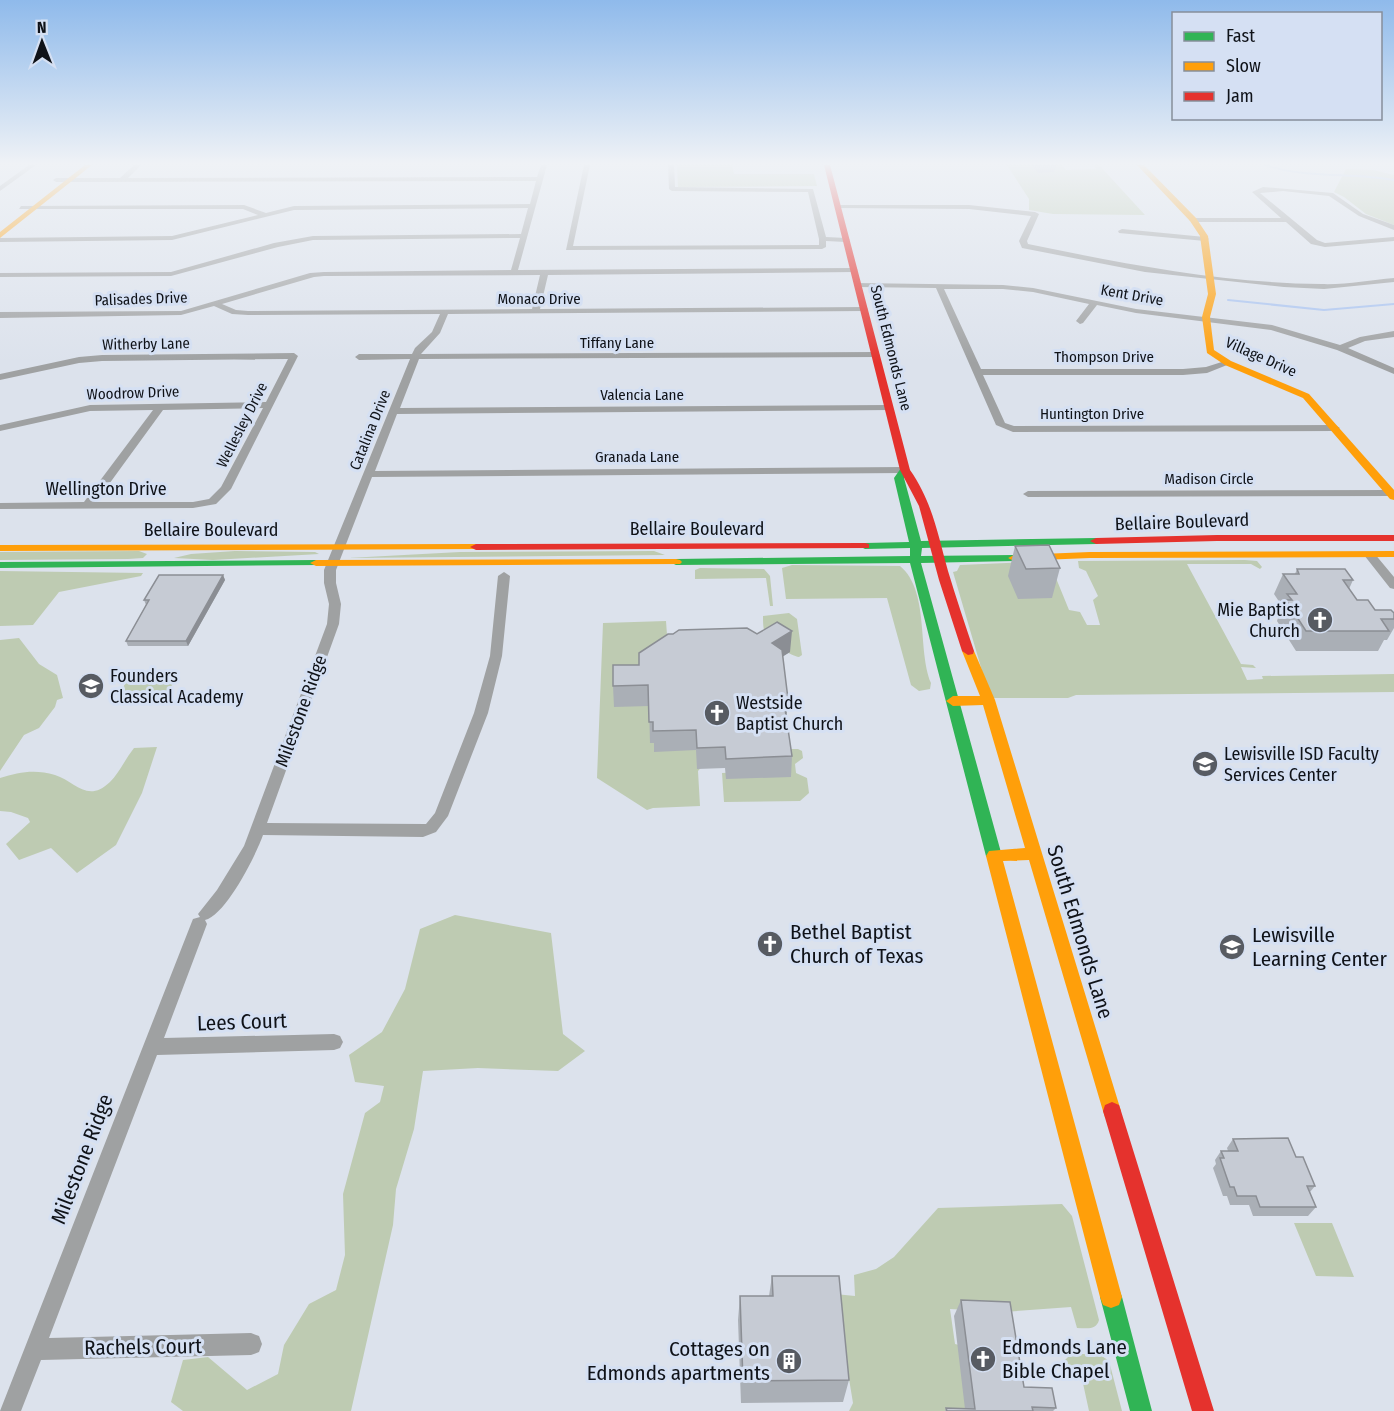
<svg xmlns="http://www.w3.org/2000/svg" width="1394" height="1411" viewBox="0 0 1394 1411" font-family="'Fira Sans Condensed',sans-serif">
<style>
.green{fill:#becbb2}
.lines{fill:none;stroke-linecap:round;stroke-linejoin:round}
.stream{stroke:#a9c3f0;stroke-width:2}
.street{fill:#9fa1a2;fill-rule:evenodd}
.fast{fill:#30b455;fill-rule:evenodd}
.slow{fill:#ff9f0a;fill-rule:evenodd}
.jam{fill:#e5322d;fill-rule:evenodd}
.wall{fill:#aaafb6}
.shaded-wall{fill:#8b8e94}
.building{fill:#c6cbd4;stroke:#8b8e94;stroke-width:1.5}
.labels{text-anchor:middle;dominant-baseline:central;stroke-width:6;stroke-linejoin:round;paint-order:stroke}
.far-street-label{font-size:15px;fill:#0f1218;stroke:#d5e0f3}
.street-label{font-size:18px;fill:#0f1218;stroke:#d5e0f3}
.poi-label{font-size:18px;fill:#0f1218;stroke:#d5e0f3;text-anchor:start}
.near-poi-label{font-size:21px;fill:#0f1218;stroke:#d5e0f3;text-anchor:start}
.near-street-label{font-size:21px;fill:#0f1218;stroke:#d5e0f3}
</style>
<rect width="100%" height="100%" fill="#dce2ec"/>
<path class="green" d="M677,165H732L734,174H814L817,186L678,187Z
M1007,165H1062L1066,170L1096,169L1094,165H1099L1145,215L1053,214L1029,210V199Z
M1346,169L1373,170L1394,175V225L1366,214L1344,197L1334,192Z
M139,551L147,554L143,558L128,559L0,560V552Z
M235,551L315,552L319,554L213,560L174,558L191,554Z
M654,551L665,555L348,558L460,552Z
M1245,560L1257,561L1262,567L1260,569L1251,564H1187L1241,664L1253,665L1256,668L1241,667L1247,680L1263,679L1262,676L1394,674V692L1076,695L1068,698H990L953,572L957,571L960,565L1049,561L1069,610L1080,612L1087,625H1100L1093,600L1098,596L1086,571L1079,568L1078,561Z
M792,565L900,566C930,591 917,649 931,683L930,689L919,691L911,685L887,598L786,599L782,568Z
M700,568L764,569L770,576L773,606H770L766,578L695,579V570Z
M0,571L143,573L141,576L59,592L33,625L0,626Z
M789,613L797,619L802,655L799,657C791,656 770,643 766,636C763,630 763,622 763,616Z
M666,621L667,635L655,703L714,753L698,771L700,806L653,808L647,810L597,778L603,623Z
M19,638L39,664L57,675L63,698L57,700L55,707L39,728L24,735L0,771V640Z
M175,679L165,701H116L127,680Z
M157,747L142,793L116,845L77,873L51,848L19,860L6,844L30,822L28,818L11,812L0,811V778C19,772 35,769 55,775C75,781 87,804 110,782C119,773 126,758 134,748Z
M784,749H798L802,751L803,758L795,764L796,773L807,778L809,793L800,801L724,802L722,773L785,770Z
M455,915L551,933L563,1034L585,1051L558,1071L478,1068L423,1071L414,1129L396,1189L393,1225L351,1411H183L171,1402L183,1360L208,1357L247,1390L278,1374L284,1345L309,1304L336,1290L345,1255L343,1194L365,1113L380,1102L384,1086L355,1082L349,1055L382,1032L405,989L420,929Z
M1062,1204L1072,1216L1099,1320C1096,1331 1086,1328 1077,1328L1071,1307L1004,1312L950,1309L955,1344L959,1345L966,1411H849L853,1403L835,1294L855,1296L854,1275L876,1269L894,1257L938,1208Z
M1294,1223H1332L1354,1277L1316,1276Z
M1071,1354H1099L1109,1361L1122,1411H1089L1079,1365L1065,1366L1062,1363Z"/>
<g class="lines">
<path class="stream" d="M1265,165C1307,179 1351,172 1394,180
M1228,300L1324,310L1394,304"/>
<path class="street" d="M29,165H36L0,191V186Z
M134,165H141L128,178L537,177L541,165H547L518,270L854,268L858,270L854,272L548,275L540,309L864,307L868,309L864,311L448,314L440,333L421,354L876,352L880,355L879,357L419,359L400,408L889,405L892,406V410L397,414L375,471L905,467L910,470L905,473L372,477L336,570V583L341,604L339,624L267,823L426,824L435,813L474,713L490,656L498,576L504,572L510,576L502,656L488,713L448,816L436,832L423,837L263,835C256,855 226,915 205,920L207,924L164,1038L334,1034L340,1036L343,1042L340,1048L334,1050L157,1055L49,1338L251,1333L259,1336L262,1344L259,1352L251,1355L41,1360L21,1411H0L191,924L193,919L200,917L198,914L217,890L244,846L327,624L329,604L324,583V570L410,359L359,360L355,357L359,354H412L415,348L432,332L440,314L248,315L232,314L214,306L181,315L0,318V312L181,311L310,273L324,272L511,270L520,238L313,240L278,247L171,276L0,277V273L171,272L274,243L313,236L521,234L528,208L294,210L172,240L0,242V238L172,236L258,215L243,209H19L21,206L244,205L266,213L294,206L530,204L536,181L56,182L53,180L56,178H120ZM540,275L532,309L248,311L236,310L222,304L314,277L324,276Z
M584,165H590L573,246L819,245V239L808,192L672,191L669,189L668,165H674L675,187L813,189L826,237L846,238L850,240L846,242L826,241V247L822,249L566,250Z
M1263,187L1333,193L1363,214L1394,225V230L1359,216L1329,196L1283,191L1260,193L1317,240L1325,243L1394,237V241L1325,247L1311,244L1286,222H1193L1189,220L1193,218H1281L1252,192Z
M837,205H969L1035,212L1039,214L1027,241L1028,244C1125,264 1223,283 1321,284C1345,285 1370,280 1394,278V282L1324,289L1284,287L1145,272L1022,248L1019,241L1031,216L969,209L835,208Z
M1122,229L1205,237L1209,239L1205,241L1119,233L1118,231Z
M855,283L1003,285L1033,288L1136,309L1272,325L1340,345L1360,337L1394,331V337L1365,341L1348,348L1394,368V374L1337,350L1271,330L1136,313L1097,305L1083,323L1080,324L1076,321L1089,304L1033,292L1003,289H944L981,369H1183L1206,367L1228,360L1232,363L1207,373L1183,375H983L1005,423L1014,426L1335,425L1340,428L1335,431L1013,432L996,425L936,288L858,287H855Z
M294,353L298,356L231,489L216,504L193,508L0,509V503L84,502L153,410L90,411L0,431V425L90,405L266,402L288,359L102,361L79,363L0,380V374L79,357L102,355ZM263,408L221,487L209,499L193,502H96L163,410Z
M1394,490V496L1028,497L1023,494L1028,491Z
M1370,552L1374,553L1394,577V589L1390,588L1364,555Z"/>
<path class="fast" d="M905,467L910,470L904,478L921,541L1096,538L1102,541L1096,544L922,548L921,556L1014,555L1020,558L1014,561L921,563L1002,856L999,860L994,862L989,860L986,856L910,563L676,565L670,562L676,559L910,556V548L865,549L859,546L865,543L909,542L894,478L901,468Z
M316,560L320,561L322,563L320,565L0,568V562Z
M1111,1286L1119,1289L1122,1297L1152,1411H1130L1100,1297L1103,1289Z"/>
<path class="slow" d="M85,165H92L0,238V232Z
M1137,165H1144L1196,218L1208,236L1216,294L1210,317L1214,350L1231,361L1309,394L1394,490V500L1390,499L1303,398L1225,365L1207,353L1202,317L1208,294L1200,236L1190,221Z
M476,544L480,545V549L0,551V545Z
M1394,551V557L1090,558L1014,561L1008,558L1014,555L1090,552Z
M676,559L680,560L682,562L680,564L316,566L310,563L316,560Z
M968,647L974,651L995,700L1121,1111L1119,1117L1112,1120L1105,1117L1103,1111L1029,860L1003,861L1122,1297L1119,1305L1111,1308L1103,1305L1100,1297L986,856L989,851L1025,848L983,705L953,706L946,701L953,696H980L962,651Z"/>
<path class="jam" d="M824,165H830L910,470C932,501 938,535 948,571C956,598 965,624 974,651L973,654L968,655L962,651L939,580L919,506L900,470Z
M1217,535H1394V541H1217L1096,544L1090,541L1096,538Z
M865,543L869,544V548L476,550L470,547L476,544Z
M1112,1102L1119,1105L1121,1111L1214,1411H1192L1103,1111L1105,1105Z"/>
</g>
<path class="wall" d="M1032,165H1056L1054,172L1038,173Z
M1015,546L1060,568L1052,598L1018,599L1008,576Z
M1297,569L1353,580L1349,589L1357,600L1375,610L1394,613V628L1387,640H1384L1378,651H1296L1277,621L1279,615L1278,614L1282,606L1274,594L1283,574H1295Z
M223,575L225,580L188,646H128L126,641L146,605L144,600Z
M790,652L783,656L786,718L792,756L791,777L726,779L725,768L697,769L696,750L654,752V743H650L649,706L614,707L613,686L639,665Z
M1233,1139L1296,1157L1315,1186L1310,1192L1316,1207L1308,1216H1253L1249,1205H1230L1227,1196H1223L1213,1168L1216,1164L1215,1160L1221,1151H1228L1227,1148Z
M772,1276L849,1380L843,1402L741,1403L738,1320L740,1296H769Z
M961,1300L1024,1387L1056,1408L1053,1411H945L946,1408L965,1409L954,1316Z"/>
<path class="shaded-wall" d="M223,575L225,580L188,646L186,641Z
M792,631L790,652L771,664L772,643Z
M788,699L786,720L784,702Z"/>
<path class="building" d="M1049,545L1060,568L1026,569L1015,546Z
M1297,569H1345L1353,580H1343L1357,600H1368L1375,610H1391L1394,613V619H1381L1389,631H1306L1286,600H1292L1287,594H1297L1283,574H1299Z
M159,575H223L186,641H126L149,600H144Z
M777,622L792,631L772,643L782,650L788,699L784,702L792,756L726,759L725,747L697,748L696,730L653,731V722H649L648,685L613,686V665H639V653L668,634H673L679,630L747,628L757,634Z
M1288,1138L1296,1157H1303L1315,1186H1307L1316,1207H1260L1256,1196H1237L1234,1187H1230L1220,1158H1224L1221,1151H1238L1233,1139Z
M772,1276H839L849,1380L743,1381L740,1296H773Z
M961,1300L1010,1302L1024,1387L1052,1388L1056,1408L1032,1407L1033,1411H947L946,1408L975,1409Z"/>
<linearGradient id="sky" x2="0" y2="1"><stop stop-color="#8fbaeb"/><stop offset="0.45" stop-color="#eff2f6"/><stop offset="1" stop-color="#eff2f6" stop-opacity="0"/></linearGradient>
<rect width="1394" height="363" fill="url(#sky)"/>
<defs>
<g id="church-disc" transform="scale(1.35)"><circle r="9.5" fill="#575b62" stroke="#d5e0f3"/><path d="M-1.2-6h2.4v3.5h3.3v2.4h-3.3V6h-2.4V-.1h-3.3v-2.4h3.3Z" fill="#fff"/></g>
<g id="school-disc" transform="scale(1.35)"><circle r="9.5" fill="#575b62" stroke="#d5e0f3"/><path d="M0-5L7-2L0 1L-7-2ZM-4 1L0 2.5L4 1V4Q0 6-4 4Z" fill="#fff"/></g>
<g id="building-disc" transform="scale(1.35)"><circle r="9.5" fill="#575b62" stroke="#d5e0f3"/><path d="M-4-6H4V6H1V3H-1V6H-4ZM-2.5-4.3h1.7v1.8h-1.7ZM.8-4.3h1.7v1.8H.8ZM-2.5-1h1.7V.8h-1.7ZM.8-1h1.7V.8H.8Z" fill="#fff"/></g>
</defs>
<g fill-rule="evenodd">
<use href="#church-disc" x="1320" y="620"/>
<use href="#school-disc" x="91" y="686"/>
<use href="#church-disc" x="717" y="713"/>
<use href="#school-disc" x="1205" y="764"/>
<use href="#church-disc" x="770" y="944"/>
<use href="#school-disc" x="1232" y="947"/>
<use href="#church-disc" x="983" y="1359"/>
<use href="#building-disc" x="789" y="1361"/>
</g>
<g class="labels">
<g class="far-street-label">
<text transform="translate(1132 295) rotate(10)">Kent Drive</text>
<text transform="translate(141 299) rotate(-2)">Palisades Drive</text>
<text x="539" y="299">Monaco Drive</text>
<text x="617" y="343">Tiffany Lane</text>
<text transform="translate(146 344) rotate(-1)">Witherby Lane</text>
<text transform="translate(891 348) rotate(76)">South Edmonds Lane</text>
<text x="1104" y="357">Thompson Drive</text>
<text transform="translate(1261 357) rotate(24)">Village Drive</text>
<text transform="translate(133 393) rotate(-2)">Woodrow Drive</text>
<text x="642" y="395">Valencia Lane</text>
<text x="1092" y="414">Huntington Drive</text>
<text transform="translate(242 425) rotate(-63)">Wellesley Drive</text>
<text transform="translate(370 430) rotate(-68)">Catalina Drive</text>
<text x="637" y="457">Granada Lane</text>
<text x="1209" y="479">Madison Circle</text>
</g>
<g class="street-label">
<text x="106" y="489">Wellington Drive</text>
<text transform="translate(1182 522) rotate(-2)">Bellaire Boulevard</text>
<text x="697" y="529">Bellaire Boulevard</text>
<text x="211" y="530">Bellaire Boulevard</text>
<text transform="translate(301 711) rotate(-70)">Milestone Ridge</text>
</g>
<g class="poi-label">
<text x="1300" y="610" text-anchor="end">Mie Baptist<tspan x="1300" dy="21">Church</tspan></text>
<text x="110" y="676">Founders<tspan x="110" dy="21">Classical Academy</tspan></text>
<text x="736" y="703">Westside<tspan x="736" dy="21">Baptist Church</tspan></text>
<text x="1224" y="754">Lewisville ISD Faculty<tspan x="1224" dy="21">Services Center</tspan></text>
</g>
<g class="near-poi-label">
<text x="790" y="932">Bethel Baptist<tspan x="790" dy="24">Church of Texas</tspan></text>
<text x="1252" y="935">Lewisville<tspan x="1252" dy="24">Learning Center</tspan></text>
<text x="1002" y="1347">Edmonds Lane<tspan x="1002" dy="24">Bible Chapel</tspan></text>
<text x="770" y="1349" text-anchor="end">Cottages on<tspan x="770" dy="24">Edmonds apartments</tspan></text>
</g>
<g class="near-street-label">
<text transform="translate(1080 932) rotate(73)">South Edmonds Lane</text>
<text transform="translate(242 1022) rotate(-2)">Lees Court</text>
<text transform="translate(82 1159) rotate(-69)">Milestone Ridge</text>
<text transform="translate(143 1347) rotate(-1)">Rachels Court</text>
</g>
</g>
<rect x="1172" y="12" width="210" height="108" fill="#d5e0f3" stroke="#868e9b" stroke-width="1.5"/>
<rect x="1184" y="32" width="30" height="9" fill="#30b455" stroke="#868e9b" stroke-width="1.5"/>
<text x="1226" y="42" font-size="18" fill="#0f1218">Fast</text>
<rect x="1184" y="62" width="30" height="9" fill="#ff9f0a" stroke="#868e9b" stroke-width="1.5"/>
<text x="1226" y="72" font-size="18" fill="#0f1218">Slow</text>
<rect x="1184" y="92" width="30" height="9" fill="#e5322d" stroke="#868e9b" stroke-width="1.5"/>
<text x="1226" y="102" font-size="18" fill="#0f1218">Jam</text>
<g transform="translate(42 42) rotate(359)" stroke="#d5e0f3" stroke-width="4.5" paint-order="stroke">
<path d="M0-4.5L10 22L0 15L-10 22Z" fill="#0f1218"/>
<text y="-9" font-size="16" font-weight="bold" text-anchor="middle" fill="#0f1218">N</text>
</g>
</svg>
